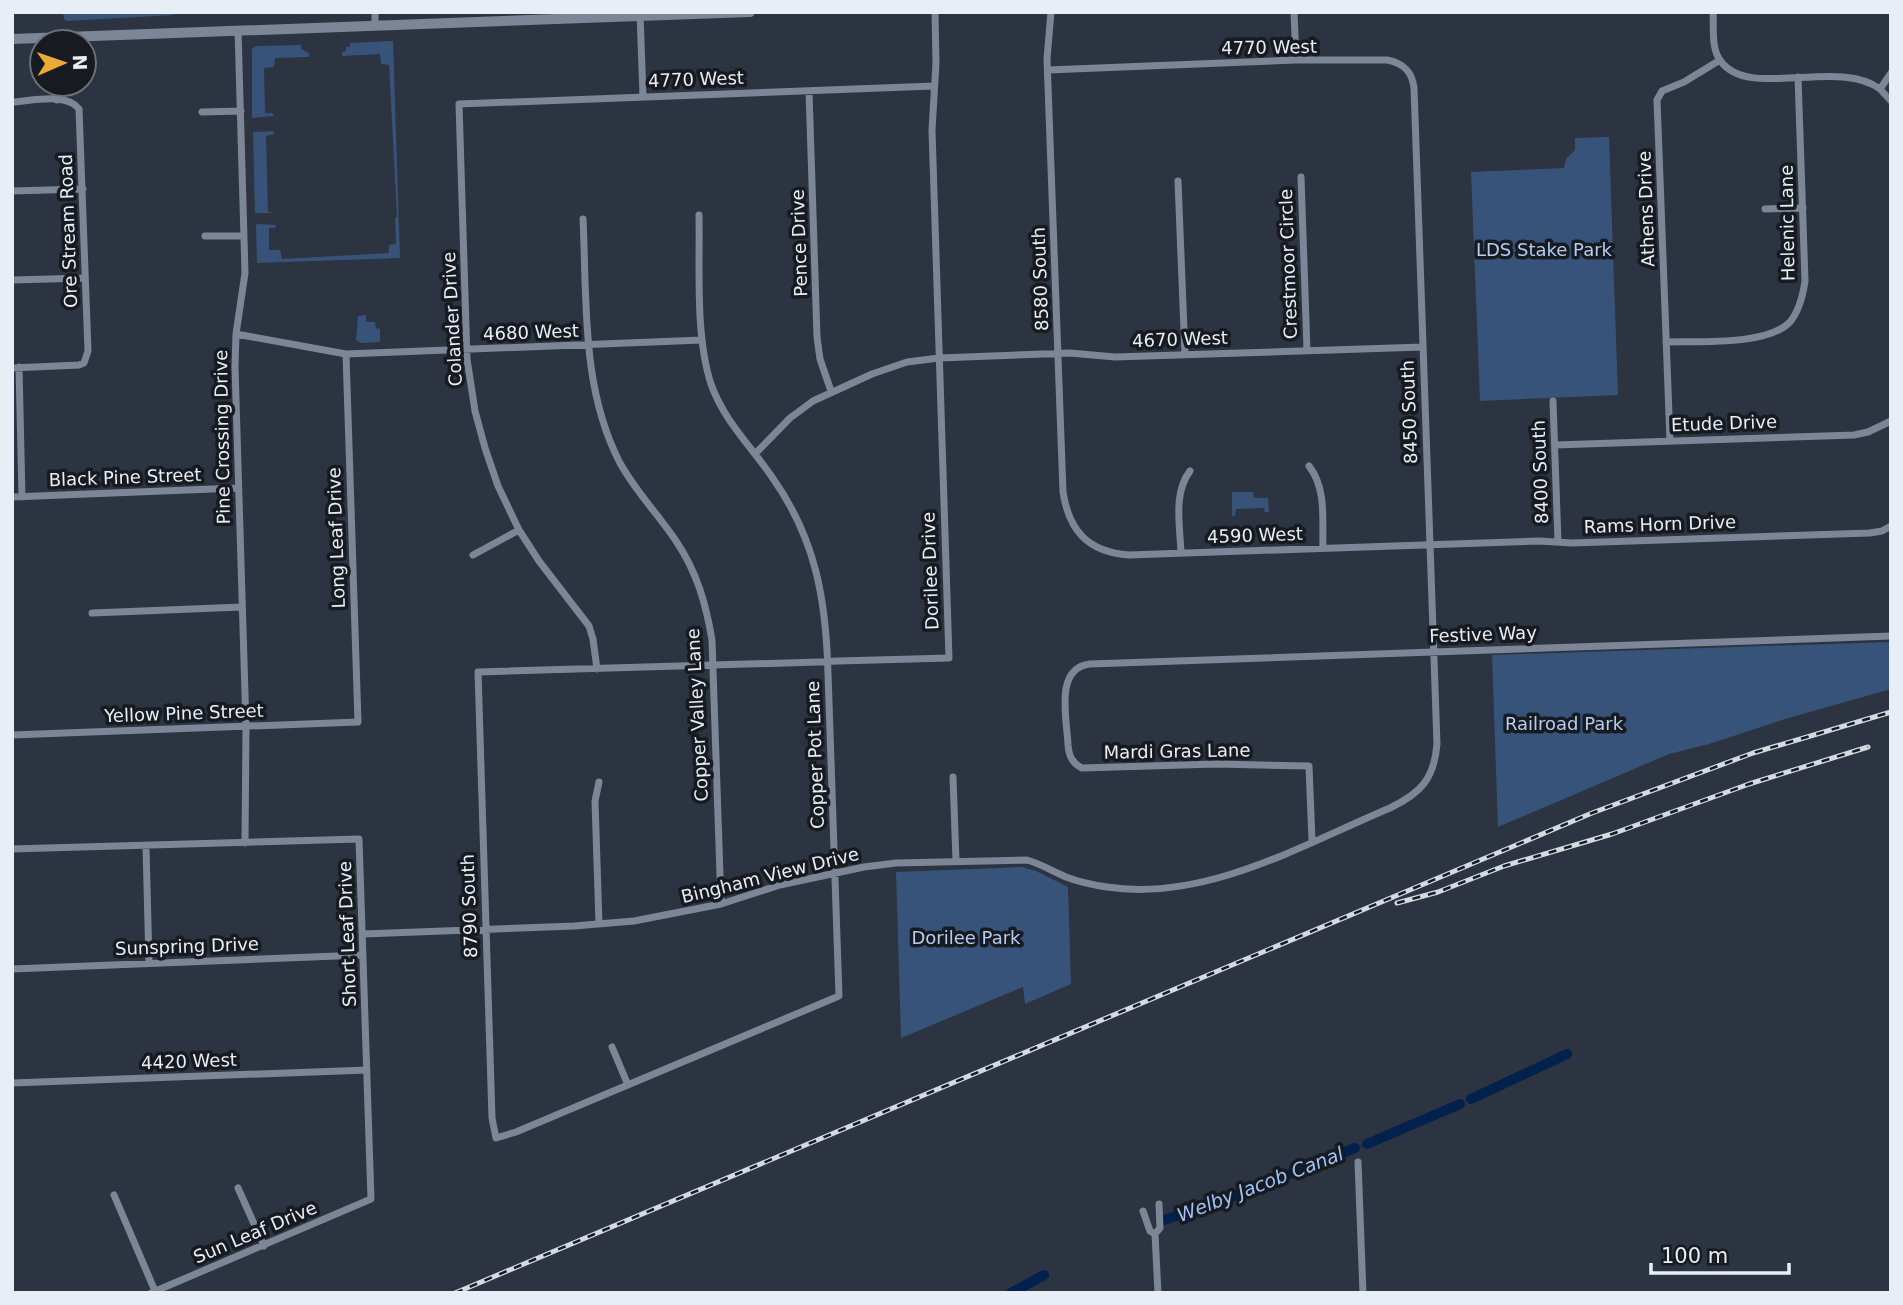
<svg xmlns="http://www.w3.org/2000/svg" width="1903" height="1305" viewBox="0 0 1903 1305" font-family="'DejaVu Sans',sans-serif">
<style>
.green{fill:#38537a}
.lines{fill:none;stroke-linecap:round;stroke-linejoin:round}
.canal{stroke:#02214d;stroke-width:10}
.street{stroke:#7c8696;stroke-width:7}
.secondary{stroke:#7c8696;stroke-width:10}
.rail-casing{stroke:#d3dae2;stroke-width:5}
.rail{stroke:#171b21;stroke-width:2.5;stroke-dasharray:8;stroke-linecap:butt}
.labels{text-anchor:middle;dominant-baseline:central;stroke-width:7;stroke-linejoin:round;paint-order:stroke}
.street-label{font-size:18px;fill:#e8eef6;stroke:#171b21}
.park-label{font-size:18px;fill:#b4cdf1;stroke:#171b21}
.water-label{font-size:19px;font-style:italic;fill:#9ec3f8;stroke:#171b21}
</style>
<rect width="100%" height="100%" fill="#2b3440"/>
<path class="green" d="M63,12H173V15L67,21L64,19Z
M393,41L400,258L257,263L256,225L258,224L276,225L275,228H269V250H280L282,259L389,253V245L396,244L395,218L397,217L389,65L381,64L380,54L342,56V52L346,51V47H350V43Z
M301,45V49L309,53V57L275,58L274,67L264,68L265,113H272L274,116L252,118V49L256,46Z
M273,131L274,134L266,136L268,212L275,213H255L253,132Z
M1609,137L1618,395L1480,401L1471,172L1564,168L1566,159L1575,150V138Z
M366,315V322H375L376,328L380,329V342L361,343L356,340L358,316Z
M1232,492H1253L1254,498H1268L1269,512H1265L1264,508L1236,509L1235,516H1232Z
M1891,642V689L1785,719L1709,744L1669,754L1498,827L1492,655Z
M1022,867L1036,871L1068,887L1071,984L1025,1004L1023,987L901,1038L896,872Z"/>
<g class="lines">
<path class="canal" d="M1471,1099L1567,1054
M1367,1144L1460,1104
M1164,1220L1236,1195L1355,1148
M1011,1293L1044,1275"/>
<path class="street" d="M375,12V26
M1051,12L1047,59L1063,492C1069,531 1088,552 1129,555L1539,541L1572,543L1870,533L1882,531L1891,526
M1294,12L1296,60
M1713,12C1714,27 1711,48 1720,60C1747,101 1838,57 1880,89
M640,13L643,97
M238,30L245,273L236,334L235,367L246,726L245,843
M1891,73L1880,89L1891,101
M57,84V100
M809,91L817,337L820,359L831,391
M12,102C31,101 67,92 79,109L88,351L84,363L79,365L12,368
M202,112L241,111
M1301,177L1307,350
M1178,181L1185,355
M12,191L83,189
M1765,209L1803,208
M699,215C700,267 695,335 711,384C724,421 751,446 772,477C816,539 826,600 828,673L839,996L516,1132L496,1138L492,1118L478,672L818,662L838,661L949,658L932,130L936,63L935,12
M583,219C587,301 581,388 620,463C636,492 658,514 676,541C697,572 706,604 712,640L721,904
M205,236H244
M12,280L85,278
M236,334L346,354L702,340
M1666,342C1698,341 1767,346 1790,322C1799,311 1803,295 1805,281L1798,77
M19,367L22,497
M1553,401L1558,542
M1670,441L1657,100L1662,91L1684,82L1720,60
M1555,445L1854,435L1868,432L1891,421
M755,454L790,418L813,401L872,374L907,362L939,358L1070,353L1115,357L1423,347
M1309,466C1327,489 1322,521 1323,548
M12,497L238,488
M1181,553C1180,526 1173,493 1190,471
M473,555L519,530
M92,613L242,607
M597,669L593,639L589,626L539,561L519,530L498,486L485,448L475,411L467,359L459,104L934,86
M12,735L358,722L346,354
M953,777L956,861
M599,782L595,801L599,924
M1312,841L1309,766L1216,764L1082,768C1072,763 1069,756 1068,745C1067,719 1054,668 1090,664L1891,636
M146,847L149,963
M12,849L359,839L371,1199L151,1293
M363,934L574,926L634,921L721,904L780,885L864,867L896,863L1027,860C1041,864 1052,871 1066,877C1079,882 1093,885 1107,887C1205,902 1302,845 1390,808C1421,793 1434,779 1437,744L1414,88C1412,71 1403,63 1387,60H1296L1048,70
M12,969L363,955
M612,1047L628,1085
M12,1083L367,1070
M1358,1162L1363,1293
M238,1188L264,1246
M114,1195L155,1291
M1143,1211L1150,1231L1155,1234L1160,1228L1159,1204
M1155,1234L1158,1293"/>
<path class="secondary" d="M12,39L750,12"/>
<g class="rail-casing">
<path id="rail" d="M1397,903L1438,892L1504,866L1612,834L1749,784L1868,747
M455,1293L1592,813L1753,753L1891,712"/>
</g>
<use href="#rail" class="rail"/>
</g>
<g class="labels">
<g class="street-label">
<text transform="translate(1269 47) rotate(-1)">4770 West</text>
<text transform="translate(696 79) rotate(-2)">4770 West</text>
<text transform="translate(1646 209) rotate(-92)">Athens Drive</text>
<text transform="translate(1787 223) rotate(-91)">Helenic Lane</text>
<text transform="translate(68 231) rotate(-92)">Ore Stream Road</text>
<text transform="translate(799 243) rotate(-92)">Pence Drive</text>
<text transform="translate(1288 264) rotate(-92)">Crestmoor Circle</text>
<text transform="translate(1040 279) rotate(-92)">8580 South</text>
<text transform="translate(452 319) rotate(-93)">Colander Drive</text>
<text transform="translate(531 332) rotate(-2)">4680 West</text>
<text transform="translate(1180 339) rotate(-2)">4670 West</text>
<text transform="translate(1409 412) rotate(-92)">8450 South</text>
<text transform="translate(1724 423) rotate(-2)">Etude Drive</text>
<text transform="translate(222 437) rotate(-91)">Pine Crossing Drive</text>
<text transform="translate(1540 472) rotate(-92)">8400 South</text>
<text transform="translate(125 477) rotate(-2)">Black Pine Street</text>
<text transform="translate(1660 524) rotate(-2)">Rams Horn Drive</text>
<text transform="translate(1255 535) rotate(-2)">4590 West</text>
<text transform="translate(336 538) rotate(-92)">Long Leaf Drive</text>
<text transform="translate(930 571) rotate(-92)">Dorilee Drive</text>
<text transform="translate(1483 634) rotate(-2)">Festive Way</text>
<text transform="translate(184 713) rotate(-2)">Yellow Pine Street</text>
<text transform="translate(697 715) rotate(-93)">Copper Valley Lane</text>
<text transform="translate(1177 751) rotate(-1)">Mardi Gras Lane</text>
<text transform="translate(815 755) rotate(-92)">Copper Pot Lane</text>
<text transform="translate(770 875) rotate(-14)">Bingham View Drive</text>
<text transform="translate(469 906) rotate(-92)">8790 South</text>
<text transform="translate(347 934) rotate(-92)">Short Leaf Drive</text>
<text transform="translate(187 946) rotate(-2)">Sunspring Drive</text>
<text transform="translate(189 1061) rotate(-2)">4420 West</text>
<text transform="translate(255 1232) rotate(-23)">Sun Leaf Drive</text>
</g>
<g class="park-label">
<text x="1544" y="249">LDS Stake Park</text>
<text x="1564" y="723">Railroad Park</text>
<text x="966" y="937">Dorilee Park</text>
</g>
<g class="water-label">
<text transform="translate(1260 1184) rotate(-21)">Welby Jacob Canal</text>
</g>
</g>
<rect width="1903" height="1305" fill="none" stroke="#e8eef6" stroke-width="28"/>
<g transform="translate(63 63) rotate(88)"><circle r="33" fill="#171b21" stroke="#6b6f76" stroke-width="2"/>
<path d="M0-5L12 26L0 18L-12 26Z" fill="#e9aa38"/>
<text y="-10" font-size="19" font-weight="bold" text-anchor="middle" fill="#e8eef6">N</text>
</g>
<path d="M1651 1263v10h138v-10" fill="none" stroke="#e8eef6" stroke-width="3.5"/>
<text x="1661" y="1263" font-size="21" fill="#e8eef6" stroke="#171b21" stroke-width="5" paint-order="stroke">100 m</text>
</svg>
